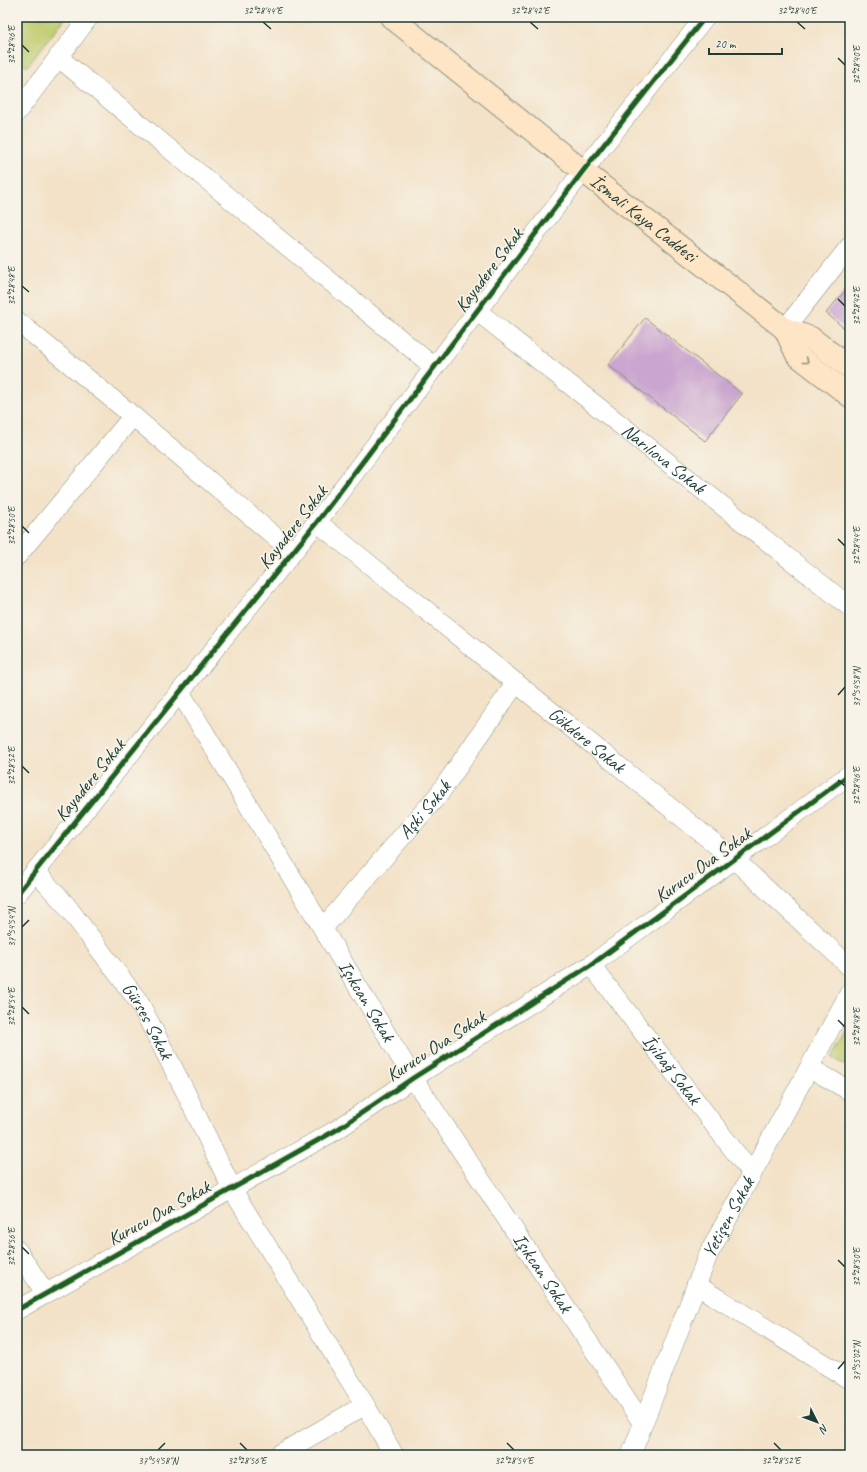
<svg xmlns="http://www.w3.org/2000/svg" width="867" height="1472" viewBox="0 0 867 1472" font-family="Caveat,sans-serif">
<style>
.green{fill:#c0cc6e;stroke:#708451}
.building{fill:#caa5cf}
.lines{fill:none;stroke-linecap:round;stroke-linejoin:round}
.street-casing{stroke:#89907e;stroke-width:20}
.secondary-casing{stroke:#89907e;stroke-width:24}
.street{stroke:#fff;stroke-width:19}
.secondary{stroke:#fde5c5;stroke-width:22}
.cycleway-casing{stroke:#f7f3e8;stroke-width:8}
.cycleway{stroke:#1b5e20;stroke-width:5}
.oneway{stroke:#8e917c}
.ticks{fill:none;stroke:#1f3d34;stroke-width:1.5}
.labels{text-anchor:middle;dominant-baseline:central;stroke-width:3.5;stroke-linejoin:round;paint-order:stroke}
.street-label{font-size:19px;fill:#1f3d34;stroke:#f7f3e8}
.neatline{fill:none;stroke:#1f3d34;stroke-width:1.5}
.ticks-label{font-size:10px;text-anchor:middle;fill:#1f3d34}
</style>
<rect width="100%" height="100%" fill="#f7f3e8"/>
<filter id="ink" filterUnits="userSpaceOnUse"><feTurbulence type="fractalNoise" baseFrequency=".025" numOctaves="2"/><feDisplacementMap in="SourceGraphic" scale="8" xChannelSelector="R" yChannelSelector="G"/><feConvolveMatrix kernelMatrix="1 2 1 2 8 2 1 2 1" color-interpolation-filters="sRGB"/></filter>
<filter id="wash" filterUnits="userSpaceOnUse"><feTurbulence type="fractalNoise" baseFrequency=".012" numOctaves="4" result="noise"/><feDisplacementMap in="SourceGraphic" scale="16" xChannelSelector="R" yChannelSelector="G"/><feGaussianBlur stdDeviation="0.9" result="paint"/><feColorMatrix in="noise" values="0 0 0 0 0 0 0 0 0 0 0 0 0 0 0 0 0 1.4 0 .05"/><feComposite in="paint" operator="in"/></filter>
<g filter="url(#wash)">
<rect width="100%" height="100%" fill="#f3e2c8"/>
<path class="green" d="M17,17H66L27,67L17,59Z
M850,1026V1068L833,1058Z"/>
<g id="blocks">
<path class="building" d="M850,285V333L826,313Z
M645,318L742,394L705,441L608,365Z"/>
</g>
</g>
<g filter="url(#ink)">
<use href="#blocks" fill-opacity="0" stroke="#89907e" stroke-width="1"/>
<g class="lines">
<g class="street-casing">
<g id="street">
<path d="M58,57L434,367"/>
<path d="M17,112L89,17"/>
<path id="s1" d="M477,311L850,607"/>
<path d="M17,321L133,416L293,552"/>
<path d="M785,329L850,246"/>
<path id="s2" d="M317,522L735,860L850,967"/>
<path d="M17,556L133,416"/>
<path id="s3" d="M180,692L413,1078L643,1424"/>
<path id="s4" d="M35,871L66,905L139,1002L185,1091L232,1189L365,1405L394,1455"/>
<path d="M17,894L317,522L583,171L705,17"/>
<path id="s5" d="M323,928L439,794L516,683"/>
<path id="s6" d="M591,965L752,1174"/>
<path d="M810,1068L850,1091"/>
<path d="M17,1250L46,1294"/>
<path d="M696,1285L850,1380"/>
<path d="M17,1310L338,1129L413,1078L591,965L850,774"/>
<path d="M278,1455L365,1405"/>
<path id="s7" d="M631,1455L708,1255L850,992"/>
</g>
</g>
<g class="secondary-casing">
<g id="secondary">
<path id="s8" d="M391,17L583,171L785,329L811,338L850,368"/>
<path d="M785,329L797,355L850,396"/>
</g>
</g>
<use href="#street" class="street"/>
<use href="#secondary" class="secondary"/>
<g class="cycleway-casing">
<path id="cycleway" d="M17,894L317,522L583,171L705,17
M17,1310L338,1129L413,1078L591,965L850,774"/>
</g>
<use href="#cycleway" class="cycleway"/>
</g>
<defs><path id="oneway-chevron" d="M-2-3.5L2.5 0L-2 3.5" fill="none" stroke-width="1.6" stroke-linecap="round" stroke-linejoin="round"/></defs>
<use class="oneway" href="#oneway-chevron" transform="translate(806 361) rotate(38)"/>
</g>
<path class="ticks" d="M263,22L271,29M530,22L538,29M797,22L805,29M22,45L29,52M838,58L845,65M22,286L29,292M838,299L845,306M22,526L29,533M838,539L845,546M838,695L845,687M22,766L29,773M838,780L845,786M22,927L29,920M22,1007L29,1014M838,1020L845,1027M22,1247L29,1254M838,1260L845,1267M838,1369L845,1361M240,1443L247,1450M507,1443L514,1450M774,1443L781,1450M158,1450L165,1443"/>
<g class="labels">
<g class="street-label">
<text stroke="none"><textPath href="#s8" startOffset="323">İsmali Kaya Caddesi</textPath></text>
<text transform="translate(489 270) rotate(-53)">Kayadere Sokak</text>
<text stroke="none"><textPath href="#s1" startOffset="238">Narılıova Sokak</textPath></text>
<text transform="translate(293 527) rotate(-52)">Kayadere Sokak</text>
<text stroke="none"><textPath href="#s2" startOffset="347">Gökdere Sokak</textPath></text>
<text transform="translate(90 780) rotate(-51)">Kayadere Sokak</text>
<text stroke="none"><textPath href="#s5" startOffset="156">Aşki Sokak</textPath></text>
<text transform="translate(703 865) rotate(-36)">Kurucu Ova Sokak</text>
<text stroke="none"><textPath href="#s3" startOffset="361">Işıkcan Sokak</textPath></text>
<text stroke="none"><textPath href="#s4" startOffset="188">Gürses Sokak</textPath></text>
<text transform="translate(436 1046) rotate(-33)">Kurucu Ova Sokak</text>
<text stroke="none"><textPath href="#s6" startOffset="132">İyibağ Sokak</textPath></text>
<text transform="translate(159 1213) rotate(-29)">Kurucu Ova Sokak</text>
<text stroke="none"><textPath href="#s7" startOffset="257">Yetişen Sokak</textPath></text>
<text stroke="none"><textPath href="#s3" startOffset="685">Işıkcan Sokak</textPath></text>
</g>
</g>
<rect width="867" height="1472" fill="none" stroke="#f7f3e8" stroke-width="44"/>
<g transform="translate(817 1422) rotate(132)" stroke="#f7f3e8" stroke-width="3" paint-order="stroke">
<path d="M0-3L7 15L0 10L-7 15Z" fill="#1f3d34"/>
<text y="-6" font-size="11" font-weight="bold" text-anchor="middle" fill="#1f3d34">N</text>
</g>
<path d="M709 48v6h73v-6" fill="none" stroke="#1f3d34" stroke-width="2"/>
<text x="715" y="48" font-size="12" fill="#1f3d34" stroke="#f7f3e8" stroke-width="3" paint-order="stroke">20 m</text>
<rect x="22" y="22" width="823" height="1428" class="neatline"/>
<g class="ticks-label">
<text x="263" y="14">32°28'44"E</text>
<text x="530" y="14">32°28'42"E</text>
<text x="797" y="14">32°28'40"E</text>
<text transform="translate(11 45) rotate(-90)" y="4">32°28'46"E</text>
<text transform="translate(856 65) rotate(-90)" y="4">32°28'40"E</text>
<text transform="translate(11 286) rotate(-90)" y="4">32°28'48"E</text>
<text transform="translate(856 306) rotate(-90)" y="4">32°28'42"E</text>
<text transform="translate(11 526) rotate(-90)" y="4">32°28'50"E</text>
<text transform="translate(856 546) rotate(-90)" y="4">32°28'44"E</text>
<text transform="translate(856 687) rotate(-90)" y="4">37°54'58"N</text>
<text transform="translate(11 766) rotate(-90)" y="4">32°28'52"E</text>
<text transform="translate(856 786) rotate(-90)" y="4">32°28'46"E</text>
<text transform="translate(11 927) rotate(-90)" y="4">37°54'54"N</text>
<text transform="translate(11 1007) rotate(-90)" y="4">32°28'54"E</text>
<text transform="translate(856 1027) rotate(-90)" y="4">32°28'48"E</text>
<text transform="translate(11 1247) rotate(-90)" y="4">32°28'56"E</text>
<text transform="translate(856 1267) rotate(-90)" y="4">32°28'50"E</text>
<text transform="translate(856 1361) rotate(-90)" y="4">37°55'02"N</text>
<text x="158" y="1464">37°54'58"N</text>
<text x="247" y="1464">32°28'56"E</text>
<text x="514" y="1464">32°28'54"E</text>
<text x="781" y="1464">32°28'52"E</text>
</g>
</svg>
